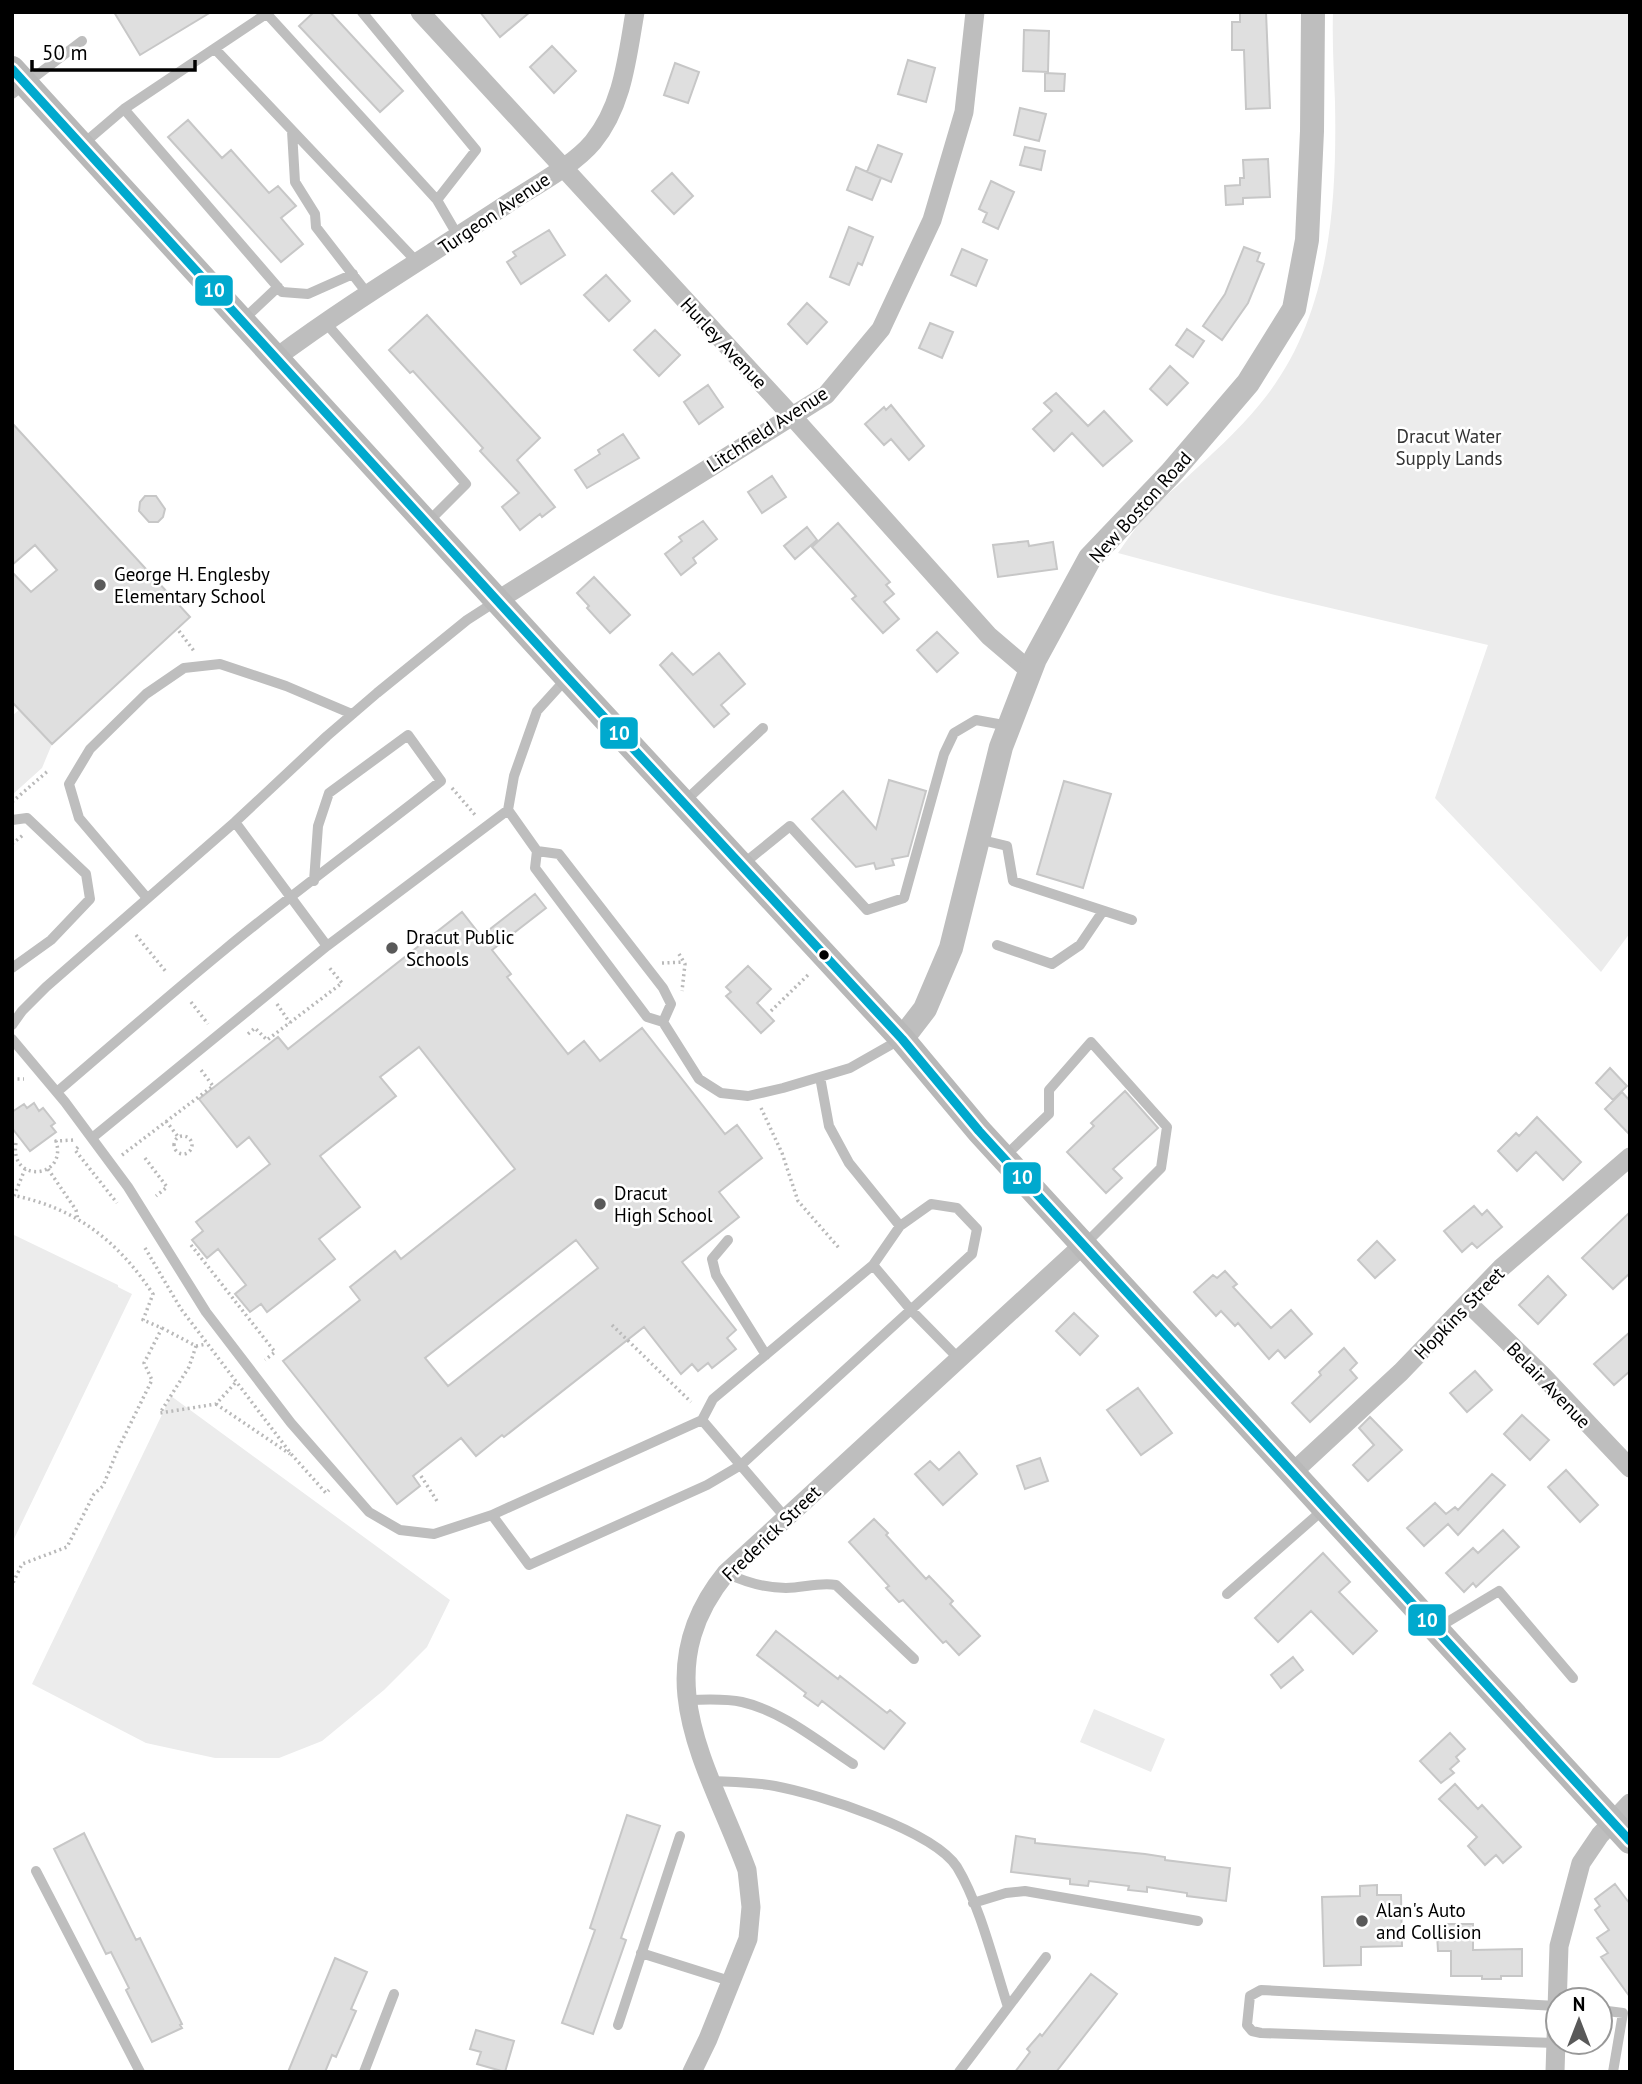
<svg xmlns="http://www.w3.org/2000/svg" width="1642" height="2084" viewBox="0 0 1642 2084" font-family="'PT Sans',sans-serif">
<style>
.green{fill:#ececec}
.building{fill:#dfdfdf;stroke:#c7c7c7;stroke-width:2;fill-rule:evenodd}
.lines{fill:none;stroke-linecap:round;stroke-linejoin:round}
.path{stroke:#b9b9b9;stroke-width:3.5;stroke-dasharray:2 3.5;stroke-linecap:butt}
.service{stroke:#bebebe;stroke-width:10}
.minor{stroke:#bebebe;stroke-width:19}
.tertiary{stroke:#bebebe;stroke-width:24}
.secondary{stroke:#b8b8b8;stroke-width:26}
.bus-1-casing{stroke:#fff;stroke-width:14}
.bus-1{stroke:#00a9ce;stroke-width:9}
.poi-dot{fill:#595959;stroke:#fff;stroke-width:2.5}
.bus-dot{fill:#000;stroke:#fff;stroke-width:2.5}
.labels{text-anchor:middle;dominant-baseline:central;stroke-width:5;stroke-linejoin:round;paint-order:stroke}
.street-label{font-size:19px;fill:#000;stroke:#fff}
.park-label{font-size:19px;fill:#333;stroke:#fff}
.poi-label{font-size:19px;fill:#000;stroke:#fff;text-anchor:start}
.line-badge{stroke:#fff;stroke-width:2.5}
.badge-label{font-size:19px;text-anchor:middle;font-weight:bold;fill:#fff}
</style>
<rect width="100%" height="100%" fill="#fff"/>
<path class="green" d="M1333,12H1630V933L1601,972L1435,798L1488,645L1275,595L1118,553C1127,540 1136,527 1146,515C1158,502 1172,491 1185,479C1211,455 1238,431 1260,404C1330,320 1337,207 1335,102C1334,72 1332,42 1333,12Z
M20,709L52,744L42,768L12,795V716Z
M12,1234L118,1285V1287L132,1294L12,1543Z
M171,1396L450,1600L427,1647L384,1690L322,1741L279,1758H215L146,1743L32,1684Z
M1094,1709L1165,1739L1151,1772L1080,1742Z"/>
<path class="building" d="M114,12H211L140,55Z
M314,12H330L403,91L380,112L299,26Z
M480,12H530L500,37Z
M1240,12H1266L1270,108L1246,109L1244,50H1232V22H1240Z
M1024,30L1049,31L1048,72L1023,71Z
M552,46L576,71L554,93L530,67Z
M908,60L935,68L926,102L898,94Z
M675,63L699,72L688,103L664,95Z
M1045,73L1065,74L1064,91H1045Z
M1020,108L1046,114L1039,141L1014,135Z
M188,120L222,158L231,150L269,193L278,186L296,206L281,218L303,244L281,262L168,137Z
M878,145L902,154L891,182L867,172Z
M1025,147L1045,151L1041,170L1020,165Z
M1268,159L1270,197L1243,198V204L1226,205L1225,186L1240,185V178H1244L1243,160Z
M856,167L881,178L872,200L847,190Z
M672,173L693,196L674,214L652,191Z
M991,181L1014,192L998,229L983,222L987,213L979,209Z
M849,227L873,237L862,265L858,263L849,285L830,277Z
M549,230L565,255L521,284L507,262L516,256L513,252Z
M1244,247L1260,253L1257,261L1264,264L1248,303L1222,340L1203,326L1225,294Z
M962,249L987,260L976,286L951,275Z
M606,275L630,301L609,321L584,295Z
M807,303L827,322L807,344L788,324Z
M427,315L540,438L517,460L555,507L542,517L540,514L520,530L502,507L519,493L480,451L483,448L413,371L410,373L389,350Z
M930,323L953,332L942,358L919,348Z
M1187,329L1204,341L1193,357L1176,345Z
M655,330L680,355L659,376L634,350Z
M1170,366L1188,383L1167,405L1150,389Z
M708,385L723,407L699,424L684,402Z
M1056,393L1088,426L1104,411L1132,441L1103,466L1072,433L1054,451L1033,429L1052,411L1044,403Z
M891,405L924,446L909,460L891,439L884,445L865,424L884,407L886,410Z
M12,423L190,617L52,744L12,702V572L31,592L57,570L35,545L12,565Z
M623,434L639,458L587,488L575,470L600,454L598,450Z
M772,476L786,497L762,513L748,492Z
M145,496H156L165,509L163,517L158,522H149L139,511L140,502Z
M703,521L717,539L693,558L696,563L681,575L665,554L682,541L679,537Z
M838,523L890,582L886,585L894,594L884,602L899,619L883,633L852,599L856,596L812,547Z
M807,527L817,540L795,559L784,546Z
M1028,541L1029,546L1053,542L1057,569L998,577L993,545Z
M594,577L630,615L610,633L587,608L589,606L577,593Z
M937,632L958,653L937,672L917,650Z
M672,653L693,675L719,653L745,684L721,705L729,714L714,727L660,665Z
M889,780L926,791L908,856L892,859L894,865L876,869L874,863L856,867L812,819L843,791L876,829Z
M1064,781L1111,794L1083,888L1037,874Z
M535,894L546,908L492,950L511,974L507,977L568,1054L584,1041L600,1061L642,1028L725,1134L737,1125L762,1158L719,1192L739,1217L682,1262L736,1330L727,1338L736,1349L712,1368L708,1363L698,1371L692,1364L681,1374L644,1327L504,1437L502,1435L476,1456L461,1438L413,1476L420,1486L397,1504L283,1361L360,1300L350,1287L395,1251L401,1259L515,1169L419,1047L380,1077L396,1096L320,1156L360,1207L319,1239L335,1259L267,1312L261,1304L250,1312L235,1294L246,1285L218,1249L207,1258L192,1240L203,1231L196,1222L270,1164L249,1137L237,1147L199,1099L278,1037L288,1049L462,912L481,936ZM576,1240L598,1268L448,1386L425,1358Z
M748,966L771,989L757,1003L774,1021L761,1033L726,996L731,992L726,987Z
M1610,1068L1627,1086L1613,1100L1596,1083Z
M1125,1091L1158,1128L1113,1169L1122,1178L1106,1193L1067,1152L1094,1126L1091,1123Z
M1622,1092L1630,1101V1135L1605,1109Z
M34,1103L39,1111L43,1108L55,1123L51,1126L56,1132L30,1151L12,1128V1112L24,1104L27,1108Z
M1537,1117L1581,1162L1563,1180L1536,1152L1517,1171L1498,1151L1516,1133L1519,1136Z
M1474,1206L1482,1215L1487,1210L1502,1227L1477,1248L1472,1243L1462,1252L1444,1231Z
M1630,1212V1273L1613,1289L1582,1258Z
M1377,1241L1395,1260L1375,1278L1358,1260Z
M1225,1271L1237,1284L1233,1287L1271,1328L1291,1310L1312,1334L1285,1358L1278,1350L1269,1359L1238,1323L1235,1326L1221,1311L1216,1316L1194,1292L1213,1275L1217,1278Z
M1548,1276L1566,1295L1538,1324L1519,1305Z
M1074,1313L1098,1336L1080,1355L1056,1331Z
M1630,1332V1371L1614,1385L1594,1364Z
M1344,1348L1357,1363L1350,1370L1357,1378L1310,1422L1292,1403L1321,1375L1319,1372Z
M1475,1371L1492,1390L1467,1412L1450,1393Z
M1138,1388L1172,1433L1141,1455L1107,1410Z
M1522,1415L1549,1440L1530,1460L1504,1434Z
M1370,1417L1402,1450L1368,1481L1353,1465L1374,1445L1359,1428Z
M959,1452L977,1474L943,1505L915,1474L930,1461L939,1470Z
M1040,1458L1048,1481L1025,1489L1017,1466Z
M1566,1470L1598,1505L1580,1522L1548,1487Z
M1492,1474L1505,1485L1458,1535L1448,1524L1424,1546L1407,1528L1435,1503L1446,1514L1455,1507L1458,1510Z
M874,1519L888,1533L886,1535L926,1579L929,1576L953,1601L950,1604L980,1636L959,1655L946,1641L943,1643L903,1600L899,1602L886,1588L889,1586L849,1542Z
M1503,1530L1519,1547L1476,1587L1473,1583L1464,1592L1446,1573L1473,1548L1478,1553Z
M1323,1553L1350,1582L1339,1592L1377,1631L1353,1654L1311,1611L1278,1642L1255,1618Z
M776,1631L838,1679L840,1676L887,1713L890,1710L905,1723L884,1749L822,1701L818,1706L804,1696L806,1693L757,1655Z
M1293,1657L1303,1670L1281,1688L1271,1675Z
M1450,1733L1465,1749L1456,1757L1459,1761L1450,1769L1454,1773L1441,1783L1420,1761Z
M1455,1784L1478,1809L1482,1805L1521,1847L1503,1863L1496,1855L1485,1865L1468,1846L1477,1837L1439,1799Z
M627,1815L660,1826L621,1938L626,1940L593,2034L562,2023L595,1930L590,1928Z
M84,1833L136,1940L140,1938L182,2024L180,2025L182,2028L152,2042L126,1990L129,1988L111,1952L106,1954L54,1849Z
M1016,1836L1035,1839V1843L1145,1854L1165,1857V1860L1230,1868L1226,1901L1187,1896V1893L1147,1887V1892L1128,1890L1129,1886L1089,1881L1088,1886L1070,1884V1879L1011,1872Z
M1615,1884L1630,1904V1997L1601,1957L1608,1953L1597,1938L1609,1930L1595,1910L1600,1906L1595,1899Z
M1377,1885V1895H1401L1402,1946L1361,1947V1965L1324,1966L1322,1897L1360,1896V1886Z
M1447,1924H1473V1950L1522,1949V1976H1501V1979H1482V1976H1451V1951H1438L1437,1934H1447Z
M335,1958L367,1972L351,2009L356,2011L336,2057L332,2055L325,2072H288Z
M1091,1974L1117,1994L1056,2072H1015L1030,2052L1027,2049L1040,2034L1042,2036Z
M476,2030L514,2041L505,2072L477,2064L481,2052L470,2049Z"/>
<g class="lines">
<path class="path" d="M179,631L194,651
M452,788L476,816
M12,802L49,770
M12,844L23,835
M136,935L167,973
M679,954L685,964L682,991
M662,963L684,962
M191,1002L208,1024
M277,1004L290,1023
M771,1011L808,975
M248,1034L255,1028L267,1040L342,983L328,966
M12,1079H24
M761,1108L782,1153L798,1201L839,1248
M166,1121L179,1138
M174 1145a9 9 0 1 1 18 0a9 9 0 1 1-18 0Z
M16,1143C9,1184 68,1179 56,1141L74,1140
M78,1147L75,1150L117,1203
M122,1155L213,1086L201,1070L203,1069
M145,1158L167,1187L156,1196
M48,1169L76,1210L78,1220
M12,1195C76,1208 118,1241 153,1294L143,1320L162,1328L144,1363L152,1380L118,1449L103,1486L94,1494L67,1547L22,1564L12,1585
M14,1196L25,1169
M191,1245L275,1352L265,1360
M145,1248L181,1309L292,1455L326,1493L329,1490
M612,1325L691,1402
M162,1328L196,1346L207,1344
M196,1346L189,1367L160,1413L216,1404L236,1382
M216,1404L290,1454
M421,1476L437,1501"/>
<path class="service" d="M362,12L476,150L437,200L458,236
M267,14L437,200
M215,49L418,263
M12,94L82,41
M124,109L282,292L308,294L353,274
M292,131L295,182L315,214L316,227L367,293
M83,144L124,109L269,12
M243,320L278,287
M325,322L466,484L428,522
M566,679L537,711L514,776L508,810L537,851L535,868L647,1017L663,1022L699,1079L721,1093L748,1096L783,1088L850,1068L901,1039
M684,802L763,728
M12,820L27,818L86,874L90,899L51,940L12,968
M978,839L1007,846L1013,881L1132,920
M537,851L559,854L663,988L671,1004L663,1022
M742,865L790,826L867,910L904,898L944,754L954,733L976,720L1009,726
M147,898L79,818L69,784L90,749L146,694L184,668L220,664L286,686L352,714
M997,945L1052,964L1080,945L1103,911
M327,946L508,810
M12,1025L22,1011L46,987L235,822L327,736L377,693L467,620L495,602
M12,1039L65,1102L128,1187L206,1312L291,1423L369,1512L400,1530L434,1534L492,1515L529,1565L707,1485L741,1465L972,1254L977,1229L957,1208L931,1204L900,1226L849,1163L829,1126L820,1077
M57,1092C112,1045 167,997 223,951C294,892 369,838 441,781L408,735L329,793L318,826L314,881
M92,1138L327,946L235,822
M1004,1157L1049,1114V1090L1091,1042L1167,1127L1161,1168L1084,1245
M728,1240L712,1259L716,1275L766,1355
M873,1265L911,1310L959,1359
M702,1420L785,1517
M492,1515L702,1420L713,1399L873,1265L900,1226
M726,1573C745,1582 764,1588 786,1588C803,1588 819,1582 836,1585L914,1659
M1227,1594L1324,1509
M1439,1627L1499,1591L1573,1678
M686,1700C704,1700 723,1698 742,1702C782,1711 819,1742 853,1764
M711,1781C732,1782 754,1782 775,1786C818,1794 933,1830 957,1867C980,1905 994,1964 1008,2007
M36,1871L140,2072
M973,1903L1006,1893L1025,1891L1198,1921
M641,1953L733,1982
M1600,2010L1623,2013L1613,2072
M618,2025L680,1836
M1556,2043L1261,2033L1252,2031L1247,2025L1250,1996L1261,1990L1557,2006
M364,2072L394,1994
M959,2072L1046,1957"/>
<path class="minor" d="M420,12L791,415L989,636L1030,671
M277,357C351,302 430,255 507,204C534,186 573,166 593,142C623,105 627,58 635,12
M498,600L826,395L881,329L932,220L964,112L975,12
M1468,1303L1542,1375L1630,1468
M1292,1473L1401,1372L1501,1268L1630,1157
M692,2072L708,2039L748,1939L751,1907L747,1870C709,1767 643,1675 726,1573L1083,1245
M1555,2072L1559,1946L1581,1863L1600,1835L1630,1803"/>
<path class="tertiary" d="M902,1039L925,1009L951,948L1001,747L1035,659L1090,558L1171,473L1248,383L1294,309L1307,240L1312,131L1313,12"/>
<path class="secondary" d="M12,69L567,677L902,1039L979,1131L1630,1841"/>
<g class="bus-1-casing">
<path id="bus-1" d="M12,69L567,677L902,1039L979,1131L1630,1841"/>
</g>
<use href="#bus-1" class="bus-1"/>
</g>
<g class="poi-dot">
<circle cx="100" cy="585" r="7"/>
<circle cx="392" cy="948" r="7"/>
<circle cx="600" cy="1204" r="7"/>
<circle cx="1362" cy="1921" r="7"/>
</g>
<circle class="bus-dot" cx="824" cy="955" r="6"/>
<g class="labels">
<g class="street-label">
<text transform="translate(494 213) rotate(-34)">Turgeon Avenue</text>
<text transform="translate(724 343) rotate(47)">Hurley Avenue</text>
<text transform="translate(767 429) rotate(-33)">Litchfield Avenue</text>
<text transform="translate(1140 507) rotate(-48)">New Boston Road</text>
<text transform="translate(1459 1313) rotate(-46)">Hopkins Street</text>
<text transform="translate(1549 1385) rotate(46)">Belair Avenue</text>
<text transform="translate(771 1533) rotate(-44)">Frederick Street</text>
</g>
<g class="park-label">
<text x="1449" y="436">Dracut Water<tspan x="1449" dy="22">Supply Lands</tspan></text>
</g>
<g class="poi-label">
<text x="114" y="574">George H. Englesby<tspan x="114" dy="22">Elementary School</tspan></text>
<text x="406" y="937">Dracut Public<tspan x="406" dy="22">Schools</tspan></text>
<text x="614" y="1193">Dracut<tspan x="614" dy="22">High School</tspan></text>
<text x="1376" y="1910">Alan's Auto<tspan x="1376" dy="22">and Collision</tspan></text>
</g>
</g>
<g class="line-badge">
<rect x="194" y="274" width="40" height="33" rx="7" fill="#00a9ce"/>
<rect x="599" y="716" width="40" height="34" rx="7" fill="#00a9ce"/>
<rect x="1002" y="1161" width="40" height="34" rx="7" fill="#00a9ce"/>
<rect x="1407" y="1603" width="40" height="34" rx="7" fill="#00a9ce"/>
</g>
<g class="badge-label">
<text x="214" y="297">10</text>
<text x="619" y="740">10</text>
<text x="1022" y="1184">10</text>
<text x="1427" y="1627">10</text>
</g>
<rect width="1642" height="2084" fill="none" stroke="#000000" stroke-width="28"/>
<g transform="translate(1579 2021)"><circle r="33" fill="#ffffff" stroke="#999999" stroke-width="2"/>
<path d="M0-5L12 26L0 18L-12 26Z" fill="#595959"/>
<text y="-10" font-size="19" font-weight="bold" text-anchor="middle" fill="#000000">N</text>
</g>
<path d="M32 60v10h163v-10" fill="none" stroke="#000000" stroke-width="3.5"/>
<text x="42" y="60" font-size="21" fill="#000000" stroke="#ffffff" stroke-width="5" paint-order="stroke">50 m</text>
</svg>
